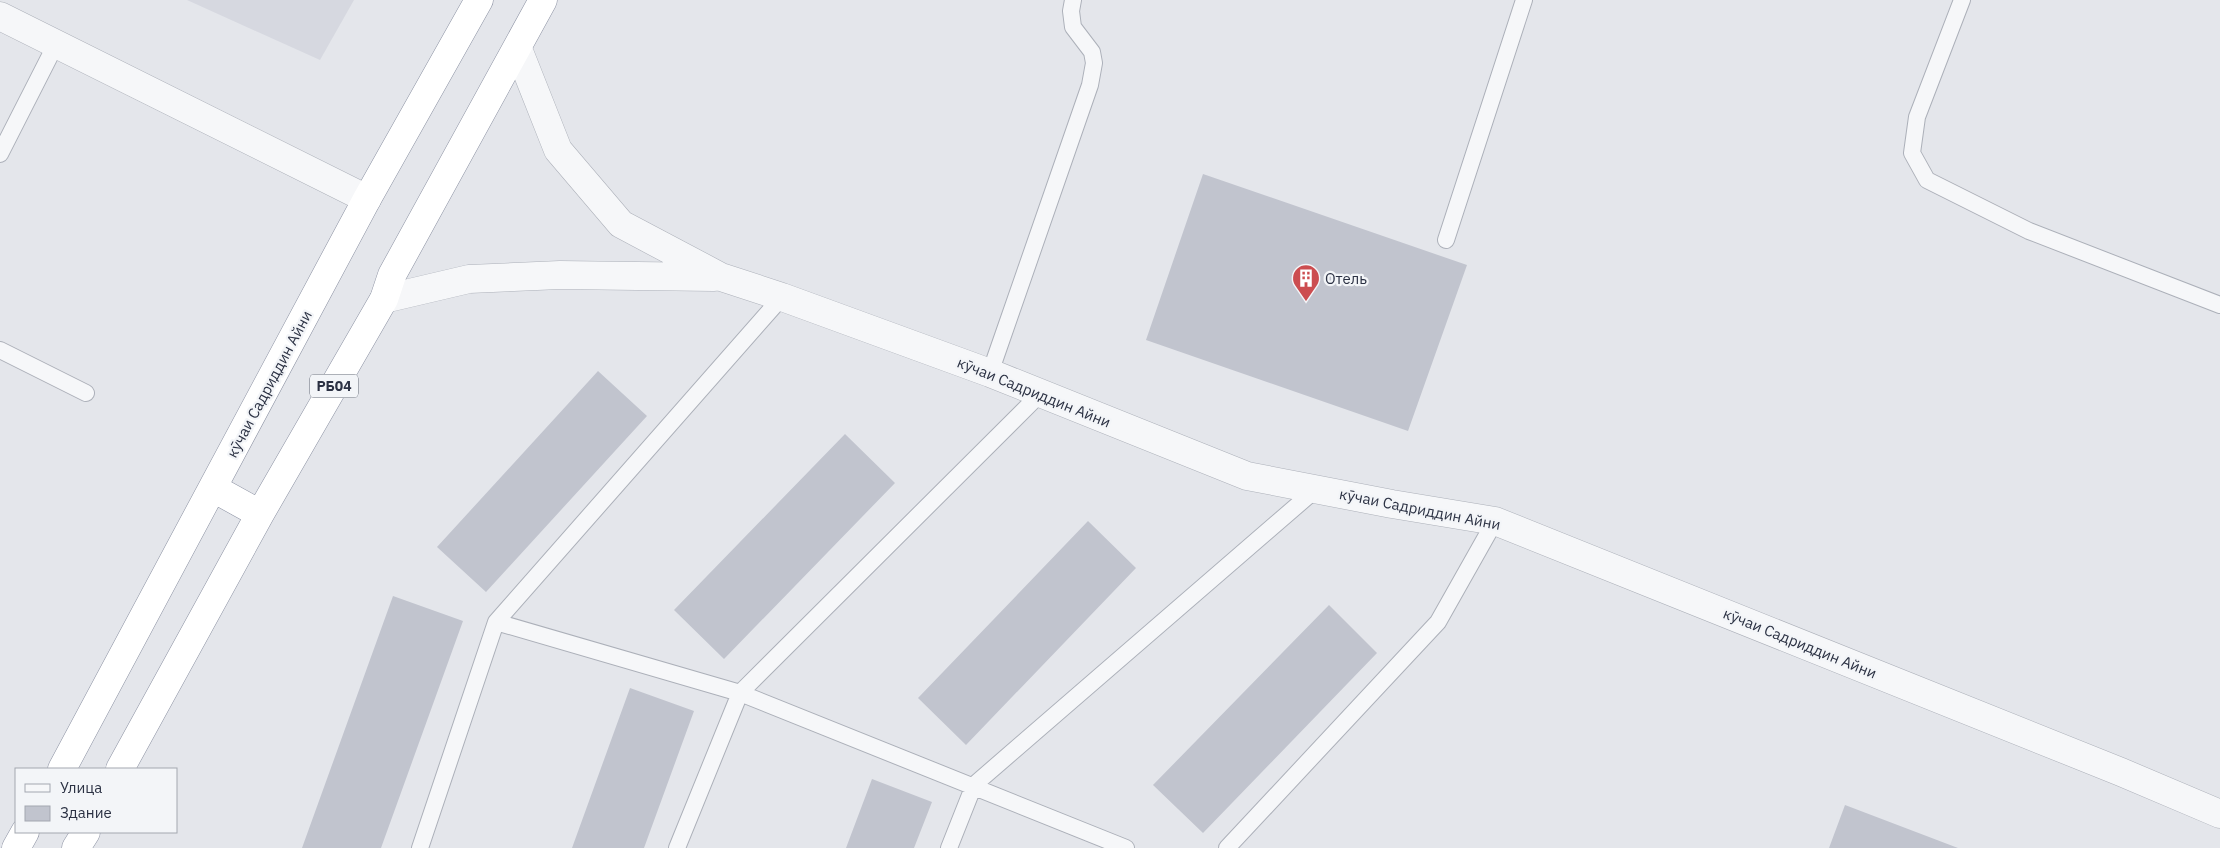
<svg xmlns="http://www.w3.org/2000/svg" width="2220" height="848" viewBox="0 0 2220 848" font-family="'IBM Plex Sans',sans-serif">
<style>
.built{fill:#d6d8e0}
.building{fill:#c1c4ce}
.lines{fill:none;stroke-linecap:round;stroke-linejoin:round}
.service-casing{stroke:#acb0b9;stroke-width:18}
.minor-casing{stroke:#acb0b9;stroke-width:29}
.trunk-casing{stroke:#8b91a2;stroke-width:29}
.service{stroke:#f6f7f9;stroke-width:16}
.minor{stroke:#f6f7f9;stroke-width:28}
.trunk{stroke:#fff;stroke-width:28}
.labels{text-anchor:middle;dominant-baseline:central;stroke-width:4.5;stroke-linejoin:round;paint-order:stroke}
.shield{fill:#f3f5f8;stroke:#676c79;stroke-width:1}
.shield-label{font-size:14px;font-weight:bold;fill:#2b3143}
.poi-label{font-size:15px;fill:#2b3143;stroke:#f3f5f8;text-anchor:start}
.street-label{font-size:15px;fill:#2b3143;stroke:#f3f5f8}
</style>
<rect width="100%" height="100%" fill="#e4e6eb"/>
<path class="built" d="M187,0H354L320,60Z"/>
<path class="building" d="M1203,174L1467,265L1408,431L1146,340Z
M598,371L647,416L486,592L437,547Z
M845,434L895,483L724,659L674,610Z
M1088,521L1136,568L966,745L918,698Z
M393,596L463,621L381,848H302Z
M1329,605L1377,653L1203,833L1153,785Z
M630,688L694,711L644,848H572Z
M872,779L932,802L914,848H846Z
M1845,805L1958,848H1829Z"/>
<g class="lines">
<g class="service-casing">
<path id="service" d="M1962,0L1917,117L1912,153L1927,180L2029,231L2220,305
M0,154L56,44
M1446,240L1524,0
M0,350L86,393
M990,373L1090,85L1094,63L1092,52L1073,27L1071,11L1073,0
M496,622L740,693L1126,848
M420,848L496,622L782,297
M677,848L740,693L1040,394
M949,848L974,785L1315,490
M1227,848L1438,622L1495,521"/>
</g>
<g class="minor-casing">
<path id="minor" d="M0,16L367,199
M518,49L558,150L621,224L721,277L782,297L990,373L1247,476L1392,504L1495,521L2121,772L2220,814
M384,299L469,279L560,275L714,277"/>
</g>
<g class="trunk-casing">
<path id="trunk" d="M213,488L260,514
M62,769L367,199L479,0
M120,769L260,514L384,299L392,275L543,0
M16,848L25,832
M76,848L86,832"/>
</g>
<use href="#service" class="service"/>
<use href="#minor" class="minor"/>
<use href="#trunk" class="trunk"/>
</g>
<defs>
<g id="building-pin" transform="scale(1.4375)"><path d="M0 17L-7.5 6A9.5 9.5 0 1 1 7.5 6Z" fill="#cc4d50" stroke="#f3f5f8"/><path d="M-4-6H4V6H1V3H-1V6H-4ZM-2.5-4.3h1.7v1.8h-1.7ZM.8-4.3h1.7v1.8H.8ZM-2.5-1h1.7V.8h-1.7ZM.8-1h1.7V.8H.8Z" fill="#fff"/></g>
</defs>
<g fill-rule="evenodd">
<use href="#building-pin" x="1306" y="278"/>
</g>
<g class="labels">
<rect class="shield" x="310" y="374.5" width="48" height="23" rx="4"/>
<g class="shield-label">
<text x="334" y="386">РБ04</text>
</g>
<g class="poi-label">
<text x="1325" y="278">Отель</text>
</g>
<g class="street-label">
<text transform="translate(269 384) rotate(-62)">кӯчаи Садриддин Айни</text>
<text transform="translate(1034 392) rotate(22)">кӯчаи Садриддин Айни</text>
<text transform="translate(1420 509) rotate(11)">кӯчаи Садриддин Айни</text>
<text transform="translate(1800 643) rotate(22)">кӯчаи Садриддин Айни</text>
</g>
</g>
<rect x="15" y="768" width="162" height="65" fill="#f3f5f8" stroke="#a3a7b0"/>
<rect x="25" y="784" width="25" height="8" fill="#f6f7f9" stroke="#a3a7b0"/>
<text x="60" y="793" font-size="15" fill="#2b3143">Улица</text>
<rect x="25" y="806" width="25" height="15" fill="#c1c4ce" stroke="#a3a7b0"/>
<text x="60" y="818" font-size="15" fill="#2b3143">Здание</text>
</svg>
